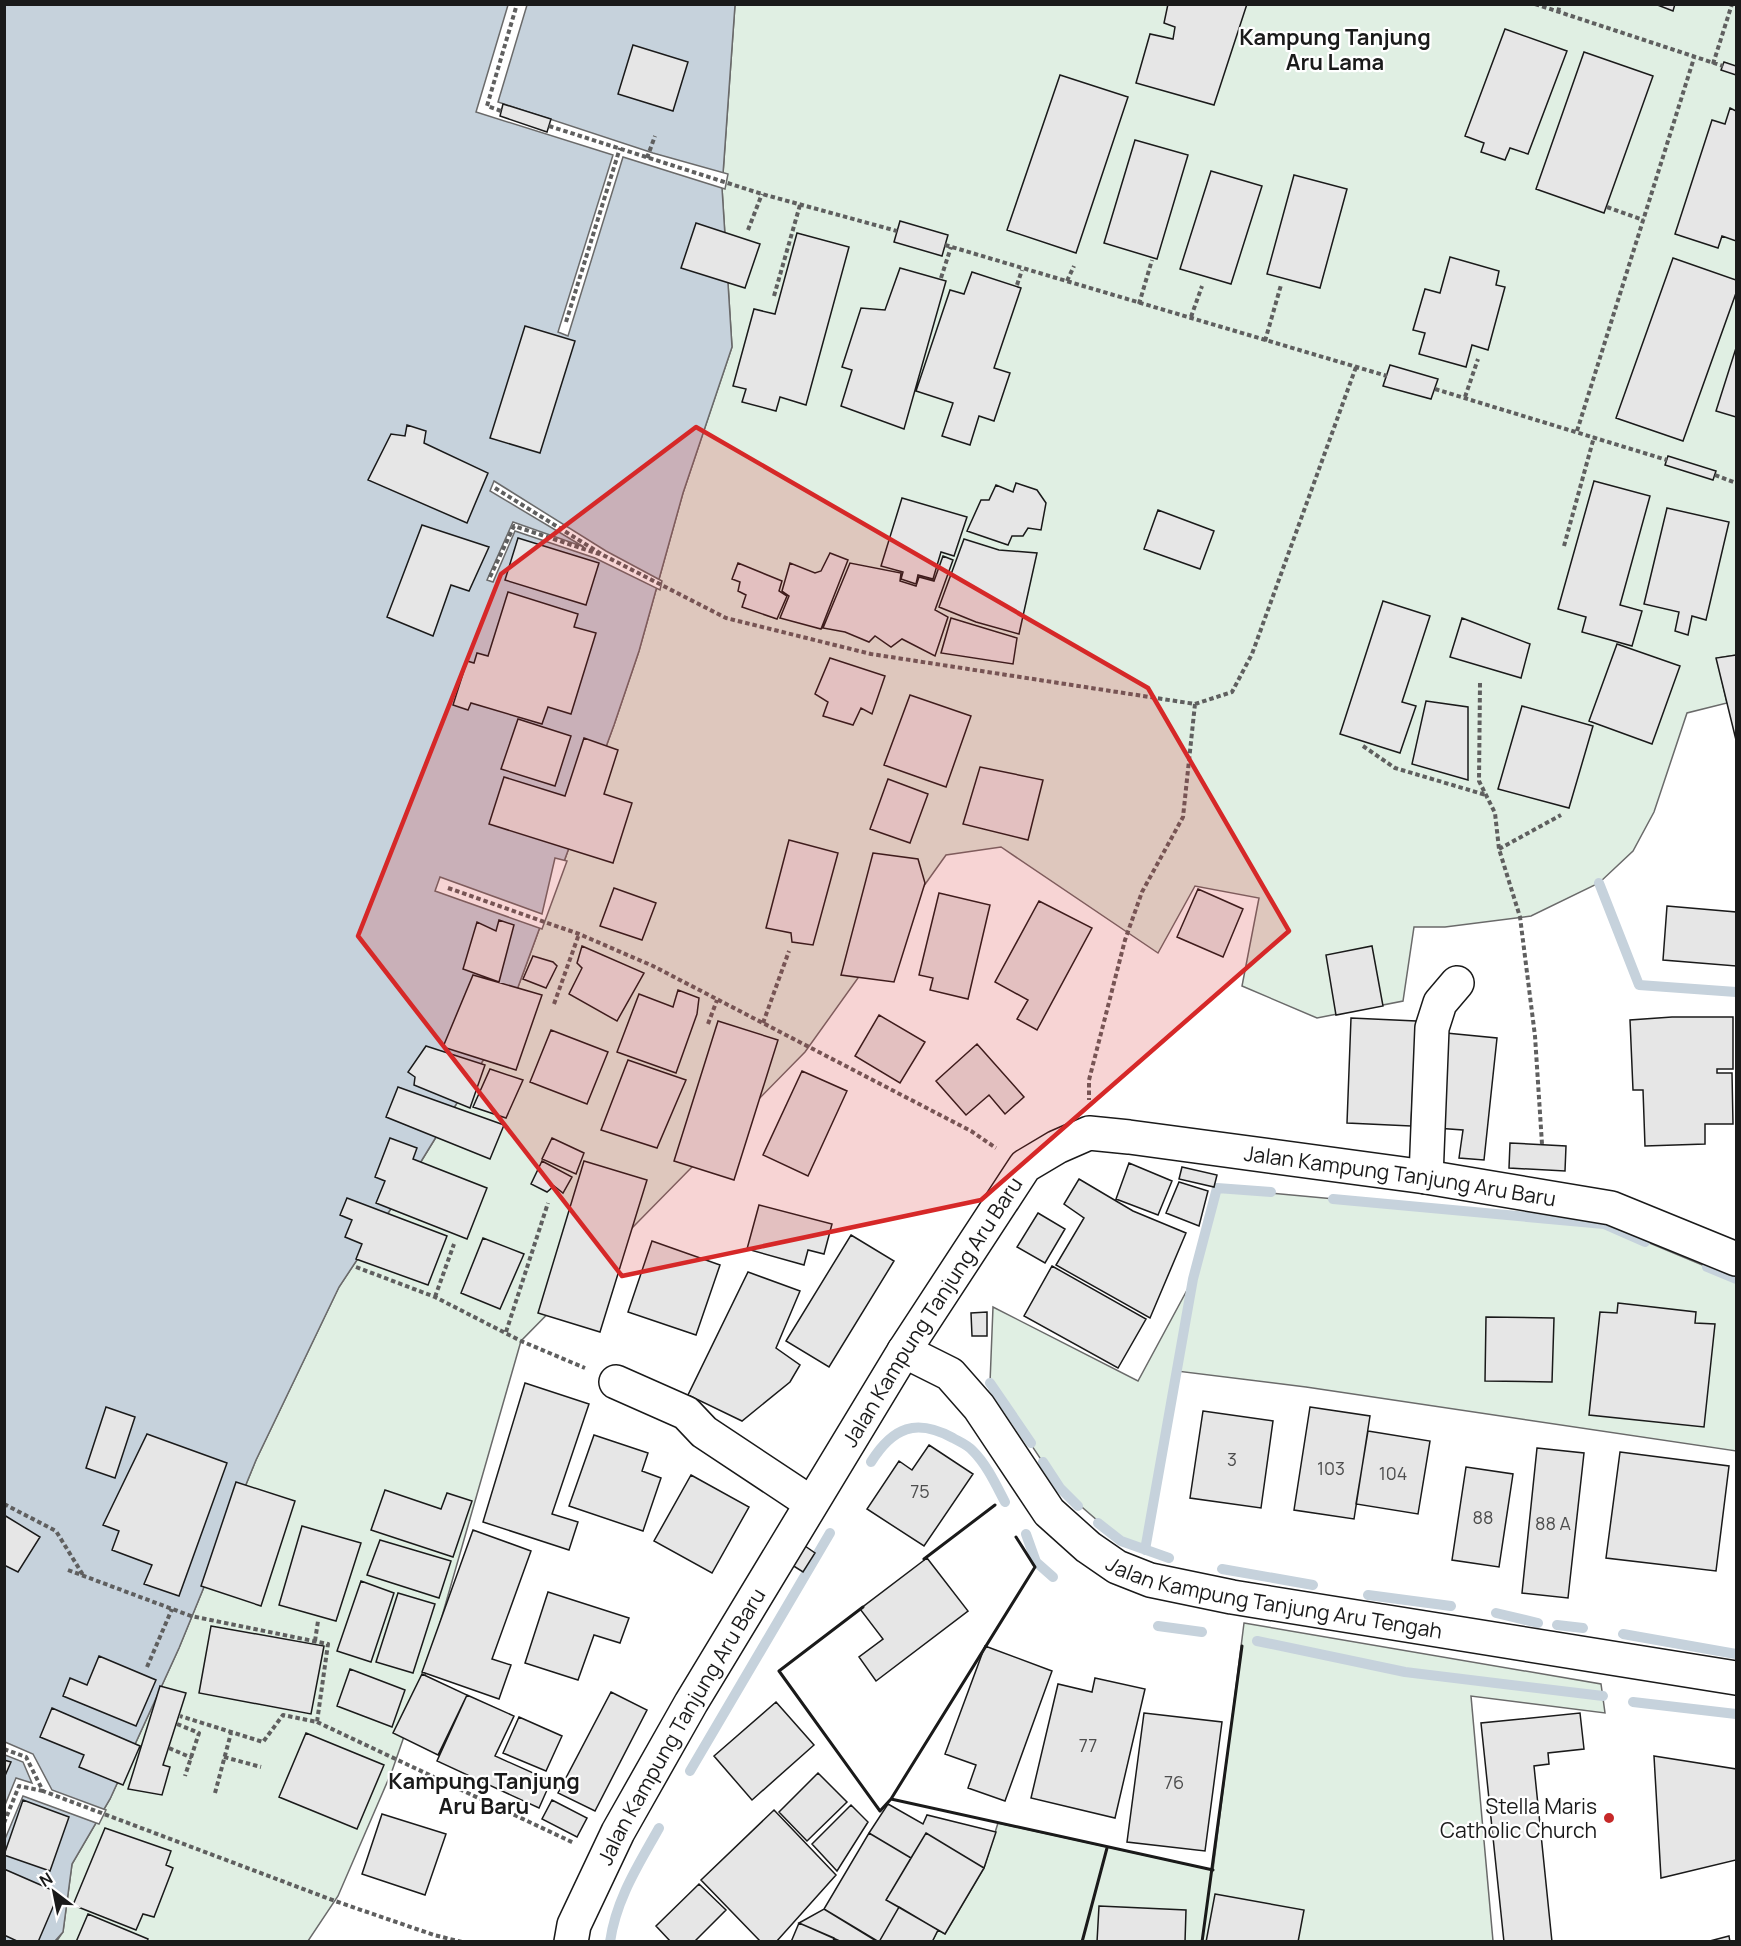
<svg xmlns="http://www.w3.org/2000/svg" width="1741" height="1946" viewBox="0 0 1741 1946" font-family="Manrope,sans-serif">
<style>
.green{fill:#e0efe3;stroke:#6a6a6a;stroke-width:1.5}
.water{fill:#c6d2dc;stroke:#6a6a6a;stroke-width:1.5}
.pier{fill:#fff;stroke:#6a6a6a;stroke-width:1.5}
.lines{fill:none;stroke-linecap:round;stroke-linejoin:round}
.stream{stroke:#c6d2dc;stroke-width:10}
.building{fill:#e6e6e6;stroke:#1a1a1a;stroke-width:1.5}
.minor-casing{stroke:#1a1a1a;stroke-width:36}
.path{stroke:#5f5f5f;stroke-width:4;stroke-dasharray:4.5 3;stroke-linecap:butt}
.minor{stroke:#fff;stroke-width:33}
.wall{stroke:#1a1a1a;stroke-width:3}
.marked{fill:#d62828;fill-opacity:0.2;stroke:#d62828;stroke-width:4.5;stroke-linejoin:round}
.poi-dot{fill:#c62828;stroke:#fff;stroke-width:2}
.labels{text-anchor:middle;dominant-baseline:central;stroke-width:4.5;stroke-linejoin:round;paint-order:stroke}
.number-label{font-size:18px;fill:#4d4d4d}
.street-label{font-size:21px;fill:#1a1a1a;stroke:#fff}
.poi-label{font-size:21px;fill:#1a1a1a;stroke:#fff;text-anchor:end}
.neighbourhood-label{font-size:22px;font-weight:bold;fill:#1a1a1a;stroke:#fff}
</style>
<rect width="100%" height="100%" fill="#fff"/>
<path class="green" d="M735,5H1736V655L1717,658L1727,703L1687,713L1654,812L1633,851L1599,883L1531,916L1445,927H1414L1403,1001L1317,1018L1242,986L1259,898L1195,886L1158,953L1001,847L946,855L805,1052L521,1341L424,1679L392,1771L338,1896L308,1941L56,1942L63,1932L72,1864L110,1799L179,1648L256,1460L339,1287L406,1186L503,1028L614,725L639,651L683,493L732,347L722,188Z
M1217,1188L1604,1224L1736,1279V1451L1306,1387L1177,1371L1145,1550L1121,1541L1060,1488L990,1383L993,1307L1138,1381L1193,1279Z
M1244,1623L1601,1684L1605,1713L1471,1696L1493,1941L932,1942L938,1930L945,1934L984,1868L998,1823L1213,1870Z"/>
<path class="water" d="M5,5H735L722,188L732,347L683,493L639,651L614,725L503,1028L406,1186L339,1287L256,1460L179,1648L110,1799L72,1864L63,1932L55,1941L5,1942Z"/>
<path class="pier" d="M508,5H527L498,102L653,153L728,174L725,189L623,157L568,336L558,332L613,155L476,112Z
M494,481L606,551L662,581L660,590L595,558L515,531L493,582L487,580L513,522L584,547L490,491Z
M555,858L567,861L542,929L435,891L440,877L542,914Z
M5,1742L33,1754L52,1790L106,1810L99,1824L23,1796L5,1839V1805L16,1778L32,1783L23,1762L5,1755Z"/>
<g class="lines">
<path class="stream" d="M1599,883L1639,985L1736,992
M1333,1199L1604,1224L1645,1242
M1707,1267L1736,1279
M990,1383L1031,1443
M871,1462C893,1427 916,1418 953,1438C960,1442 968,1445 973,1451C987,1465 996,1485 1005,1502
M1043,1462L1060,1488L1078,1506
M1098,1523L1121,1541L1169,1558
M1026,1534L1036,1562L1053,1577
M1145,1550L1193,1279L1217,1188L1271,1192
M1222,1569L1313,1585
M1368,1595L1451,1606
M1496,1613L1538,1623
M1557,1625L1583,1628
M1158,1626L1202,1632
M1623,1634L1736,1654
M1257,1641L1405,1672L1603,1696
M1633,1702L1736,1714
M690,1771L830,1533
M610,1942C616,1899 639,1864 659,1828"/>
</g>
<path class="building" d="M1168,4H1247L1214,105L1136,83L1150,34L1173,39L1175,27L1164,23Z
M1655,4H1675L1673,11Z
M1505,29L1567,51L1528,154L1510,148L1505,160L1481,152L1484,143L1465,136Z
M633,45L688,62L673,111L618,94Z
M1584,52L1653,76L1604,213L1536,189Z
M1724,62L1736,66V75L1721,70Z
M1060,75L1128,97L1076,253L1007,230Z
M503,104L551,119L547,132L500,116Z
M1730,108L1736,111V241L1722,236L1718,248L1675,234L1712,120L1725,124Z
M1135,140L1188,155L1157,259L1104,243Z
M1211,171L1262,186L1231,284L1180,269Z
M1294,175L1347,189L1320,288L1267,274Z
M900,221L948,235L942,256L894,242Z
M696,223L760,244L745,288L681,268Z
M797,233L849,247L806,405L780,397L776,411L742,402L746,389L733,386L754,309L775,314Z
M1450,257L1499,271L1496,285L1505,287L1488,350L1472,345L1466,367L1419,354L1425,333L1413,330L1425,289L1440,293Z
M1673,258L1736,280V293L1683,441L1616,418Z
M900,268L946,281L904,429L841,406L852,370L842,367L861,308L885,310Z
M972,272L1021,288L994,368L1010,373L994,421L979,416L970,445L942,436L953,403L916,391L950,290L964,294Z
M525,326L575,341L540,453L490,438Z
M1736,348V417L1716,411Z
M1390,365L1438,379L1431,399L1383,386Z
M407,425L426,431L424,443L488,473L467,523L368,480L391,434L405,436Z
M1668,456L1716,471L1713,480L1665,465Z
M1594,481L1650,496L1620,605L1642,611L1632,646L1582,632L1586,617L1558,609Z
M1016,483L1037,490L1046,503L1041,530L1028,528L1023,536H1012L1008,545L967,531L981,500H989L996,485L1013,492Z
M902,498L967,517L954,556L941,552L933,579L918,575L916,584L901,579L903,572L881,566Z
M1667,508L1729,522L1706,620L1692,616L1688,635L1675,631L1679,612L1644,604Z
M1158,510L1214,531L1200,569L1144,549Z
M422,525L489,547L469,591L451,585L433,636L387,617Z
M518,538L599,563L586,605L505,580Z
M964,539L999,550L1037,553L1019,634L976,622L939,607Z
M830,553L848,560L821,629L780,618L789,596L782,591L790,563L815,573L821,571Z
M943,556L953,560L935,610L948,617L935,656L902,639L891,647L875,636L869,642L845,632L823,628L850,563L901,573L900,581L916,586L919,577L934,581Z
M738,563L782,581L779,591L787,596L777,619L742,607L746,595L738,591L740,582L732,579Z
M508,592L578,614L574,627L596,633L571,714L548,707L542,724L471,703L468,710L453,705L467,661L474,663L477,653L488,656Z
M1383,601L1430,616L1402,702L1416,706L1400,753L1340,734Z
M951,618L1017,638L1013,664L941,653Z
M1462,618L1530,644L1521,678L1450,657Z
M1617,644L1680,666L1652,744L1589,721Z
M1736,655V740L1716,658Z
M830,658L885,676L872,714L861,708L853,725L823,716L828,702L815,694Z
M910,695L971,716L946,787L884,765Z
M1426,701L1468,707V780L1412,764Z
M1522,706L1593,726L1569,808L1498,789Z
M518,719L571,736L555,786L501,769Z
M584,738L618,750L604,794L632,803L613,863L489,824L504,777L565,796Z
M980,767L1043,780L1028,840L963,824Z
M888,779L928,794L910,843L870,829Z
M789,840L838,853L813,945L792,942L791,933L766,928Z
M873,853L918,859L925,883L894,982L841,975Z
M614,888L656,903L642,940L600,926Z
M1198,889L1243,909L1223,957L1177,937Z
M939,893L990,905L968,999L930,990L933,978L919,975Z
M1039,901L1092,928L1037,1030L1017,1019L1028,1000L995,982Z
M1667,906L1736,912V966L1663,960Z
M499,920L514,925L499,982L463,969L477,922L496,931Z
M582,946L644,973L617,1021L569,994L582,968L577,963Z
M1372,946L1383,1006L1336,1015L1326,955Z
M533,956L553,962L557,966L546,988L523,979Z
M473,975L542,995L516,1070L443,1047Z
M678,990L699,998L697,1014L676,1073L617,1052L639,994L673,1007Z
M879,1015L925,1042L900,1083L855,1056Z
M1672,1017H1733V1069H1717V1073H1732L1733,1124H1705V1144L1645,1146L1643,1090H1633L1630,1020Z
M1351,1018L1416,1021L1411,1126L1347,1123Z
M718,1021L778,1040L734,1180L674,1161Z
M551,1030L608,1052L587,1104L530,1082Z
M1446,1033L1497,1038L1484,1160L1459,1158L1463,1130L1436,1128Z
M977,1044L1024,1097L1005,1114L989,1095L966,1115L936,1081Z
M426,1046L485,1065L470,1108L414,1085L415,1077L408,1072Z
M628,1060L686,1080L657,1148L601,1130Z
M490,1069L523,1080L506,1118L473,1107Z
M802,1071L847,1091L808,1176L763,1155Z
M398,1087L504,1125L490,1159L386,1117Z
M390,1138L417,1148L413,1159L487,1188L467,1239L376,1203L385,1181L375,1177Z
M552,1138L584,1153L576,1174L542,1159Z
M1510,1143L1566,1146L1565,1171L1509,1168Z
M542,1161L572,1177L563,1193L554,1186L547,1192L531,1184Z
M584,1161L647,1180L600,1332L538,1313Z
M1129,1163L1172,1181L1158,1215L1116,1199Z
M1182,1167L1217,1175L1214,1187L1179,1179Z
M1079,1179L1133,1211L1186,1233L1150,1318L1056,1265L1084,1218L1064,1204Z
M1179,1182L1208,1191L1199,1226L1166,1213Z
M347,1198L447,1236L428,1285L356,1259L362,1244L345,1237L352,1220L340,1215Z
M759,1205L832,1224L824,1254L808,1250L804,1265L747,1249Z
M1038,1213L1065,1229L1045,1263L1017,1247Z
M851,1235L894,1261L829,1367L786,1341Z
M483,1238L524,1254L500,1309L461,1293Z
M652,1241L720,1265L696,1335L628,1312Z
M1052,1266L1146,1319L1118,1368L1024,1316Z
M748,1272L800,1291L776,1348L800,1365L790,1382L742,1421L688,1395Z
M1618,1303L1696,1312L1695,1323L1715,1324L1704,1427L1589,1415L1600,1312L1617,1313Z
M987,1312V1336H972L971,1313Z
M1486,1317L1554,1318L1552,1382L1485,1381Z
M525,1383L589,1404L552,1514L578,1522L569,1550L483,1522Z
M106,1407L135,1417L115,1478L86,1468Z
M1310,1407L1370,1416L1354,1519L1294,1510Z
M1203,1411L1273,1421L1261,1508L1190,1498Z
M1368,1431L1430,1441L1418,1514L1356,1504Z
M147,1434L227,1463L179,1596L144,1584L152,1565L112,1550L119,1531L103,1525Z
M594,1435L648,1453L642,1471L661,1478L643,1531L569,1506Z
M929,1445L973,1474L924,1546L867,1509L899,1461L912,1470Z
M1537,1448L1584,1453L1568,1598L1522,1593Z
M1620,1452L1729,1466L1716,1571L1606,1558Z
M1466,1467L1513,1474L1499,1567L1452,1560Z
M691,1475L749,1507L712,1573L654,1541Z
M236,1482L295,1501L261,1606L201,1586Z
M385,1490L441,1509L447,1493L472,1501L453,1557L371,1530Z
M4,1515L40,1537L18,1572L4,1565Z
M302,1526L361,1543L336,1621L279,1605Z
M473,1530L531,1551L492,1659L511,1665L499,1699L422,1672Z
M380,1540L451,1561L439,1598L367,1575Z
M805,1546L815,1553L803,1572L792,1565Z
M927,1558L968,1611L876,1681L859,1657L883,1639L860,1609Z
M361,1581L394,1593L371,1662L337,1651Z
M548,1592L629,1618L620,1643L594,1635L578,1680L525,1663Z
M398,1593L435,1604L413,1673L376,1662Z
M211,1626L324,1646L311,1714L199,1693Z
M985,1646L1052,1671L1005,1801L968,1788L976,1765L945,1754Z
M99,1656L156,1680L136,1726L63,1696L70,1678L87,1685Z
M350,1669L405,1690L392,1727L337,1706Z
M422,1674L467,1695L438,1755L393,1733Z
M1095,1678L1145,1689L1115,1818L1031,1798L1058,1684L1092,1692Z
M160,1686L186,1693L163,1765L170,1767L162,1795L128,1789Z
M611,1692L647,1710L595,1811L558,1793Z
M467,1695L514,1716L495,1756L551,1781L539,1808L437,1761Z
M776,1702L814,1745L752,1800L714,1756Z
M52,1708L140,1746L123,1785L79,1767L84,1755L40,1737Z
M1144,1713L1222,1722L1205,1851L1127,1842Z
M1580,1713L1584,1749L1548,1753L1549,1764L1534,1766L1552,1942H1504L1481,1723Z
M519,1717L562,1736L546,1771L503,1753Z
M306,1733L384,1765L357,1829L279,1797Z
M1654,1756L1736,1769V1860L1661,1878Z
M4,1760L11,1762L4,1778Z
M818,1773L847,1802L807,1841L779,1812Z
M23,1800L69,1817L50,1871L4,1855Z
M552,1800L587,1818L577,1837L542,1819Z
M888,1804L923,1824L927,1815L996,1832L984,1868L926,1833L911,1858L869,1833Z
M851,1805L868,1822L837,1871L812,1844Z
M774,1810L836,1875L776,1942H761L701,1880Z
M382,1814L446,1834L425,1895L362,1874Z
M105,1828L171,1851L166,1865L173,1868L154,1917L143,1914L136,1930L73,1905Z
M869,1833L911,1858L886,1900L899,1907L879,1942L824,1909Z
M926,1833L984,1868L945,1934L886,1900Z
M4,1869L59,1893L38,1942H19L4,1935Z
M699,1884L726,1910L694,1942H671L656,1926Z
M1215,1894L1304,1910L1298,1942H1206Z
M1099,1906L1186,1910L1185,1942H1097Z
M899,1907L938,1930L932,1942H879Z
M824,1909L878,1942H842L799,1923Z
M88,1914L148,1939L147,1942H76Z
M799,1923L834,1938L833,1942H791Z
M1729,1936L1730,1942H1706Z"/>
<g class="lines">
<g class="minor-casing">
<g id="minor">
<path d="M1426,1177L1432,1028L1440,1003L1457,983"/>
<path id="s1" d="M904,1351L950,1374L979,1407L1049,1512L1088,1547L1117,1567L1150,1580L1232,1597L1736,1678"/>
<path d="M616,1382L686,1413L704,1432L811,1503"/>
<path id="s2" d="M571,1942L574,1925L618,1832L691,1703L904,1351L1025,1166L1057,1147L1089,1133L1129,1137L1426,1177L1611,1208L1736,1259"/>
</g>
</g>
<path class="path" d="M1535,4L1723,66
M1558,12L1560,4
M1713,64L1732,4
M501,111L487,106L517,4
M549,126L762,194L897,231
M647,158L655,136
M1607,207L1643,220
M748,230L762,194
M945,245L1387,376
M941,278L951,247
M1067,281L1074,266
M1017,285L1022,270
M774,296L800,205
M1139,304L1152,260
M1191,317L1202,286
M566,322L620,148
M1265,341L1281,285
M1435,389L1667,460
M1465,397L1478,359
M1577,431L1694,58
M1715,475L1736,483
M495,488L603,555L726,618L871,654L1195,704L1183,817L1142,892L1125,940L1089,1080V1100
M1564,546L1594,437
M490,577L514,526L602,555
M1480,683L1479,781L1495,813L1499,849L1520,917L1535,1036L1542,1144
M1195,704L1232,692L1252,654L1356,367
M1363,746L1395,768L1486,795
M1499,849L1561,815
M448,888L579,934L653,966L971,1131L996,1148
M554,1004L579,934
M763,1023L789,951
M708,1024L717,1000
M356,1267L435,1297L521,1341L585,1368
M435,1297L454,1244
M506,1332L548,1203
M4,1504L56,1531L83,1575
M68,1570L191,1616L328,1644L317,1722L283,1715L263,1742L180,1716
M315,1641L318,1621
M147,1667L172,1609
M317,1722L574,1843
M177,1724L199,1733L185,1776
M169,1748L192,1758
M4,1749L26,1757L43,1791L335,1901L434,1935L462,1942
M224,1757L261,1767
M215,1793L231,1733
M4,1823L19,1786L43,1791"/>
<use href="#minor" class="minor"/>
<path class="wall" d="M1016,1537L1035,1567L891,1799L1213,1870
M924,1559L995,1505
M863,1607L779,1671L880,1811L891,1799
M1082,1942L1107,1848
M1202,1942L1242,1646"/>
</g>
<path class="marked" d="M696,427L1148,688L1289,931L981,1200L622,1276L358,936L501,574Z"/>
<circle class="poi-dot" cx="1609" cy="1818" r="6"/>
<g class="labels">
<g class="number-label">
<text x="1232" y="1459">3</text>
<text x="1331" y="1468">103</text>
<text x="1393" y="1473">104</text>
<text x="920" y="1491">75</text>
<text x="1483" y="1517">88</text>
<text x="1553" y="1523">88 A</text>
<text x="1088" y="1745">77</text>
<text x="1174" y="1782">76</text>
</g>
<g class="street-label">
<text stroke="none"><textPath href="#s2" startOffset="1287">Jalan Kampung Tanjung Aru Baru</textPath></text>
<text stroke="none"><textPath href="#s2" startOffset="728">Jalan Kampung Tanjung Aru Baru</textPath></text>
<text stroke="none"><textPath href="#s1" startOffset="470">Jalan Kampung Tanjung Aru Tengah</textPath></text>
<text stroke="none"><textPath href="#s2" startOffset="243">Jalan Kampung Tanjung Aru Baru</textPath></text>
</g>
<g class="poi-label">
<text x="1597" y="1806">Stella Maris<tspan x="1597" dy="24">Catholic Church</tspan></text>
</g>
<g class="neighbourhood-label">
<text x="1335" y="37">Kampung Tanjung<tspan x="1335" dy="25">Aru Lama</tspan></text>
<text x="484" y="1781">Kampung Tanjung<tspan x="484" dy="25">Aru Baru</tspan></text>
</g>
</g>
<rect width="1741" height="1946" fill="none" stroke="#1a1a1a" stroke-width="12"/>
<g transform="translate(54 1892) rotate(328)" stroke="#ffffff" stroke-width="4.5" paint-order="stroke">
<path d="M0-4.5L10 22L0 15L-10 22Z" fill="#1a1a1a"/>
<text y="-9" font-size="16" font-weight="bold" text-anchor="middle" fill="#1a1a1a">N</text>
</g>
</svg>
